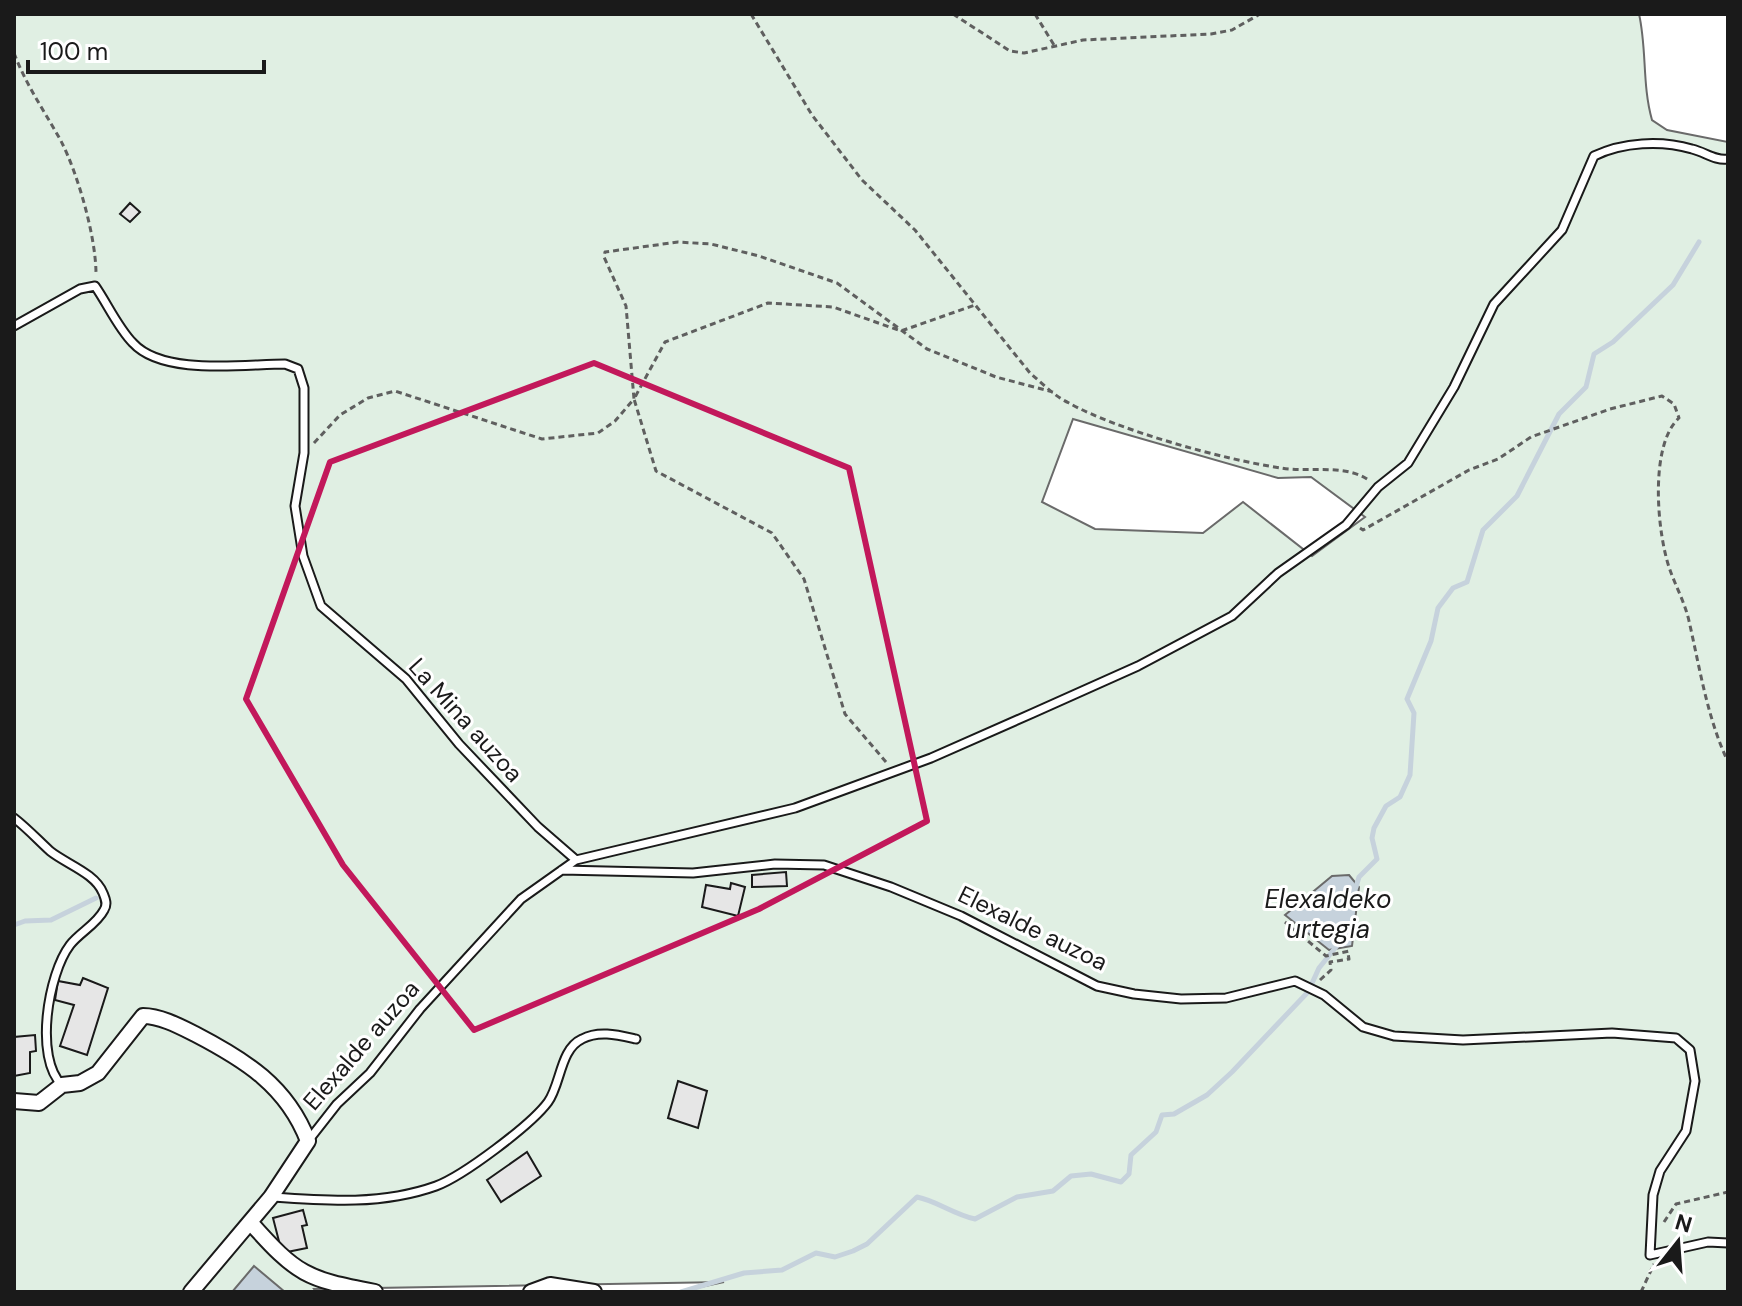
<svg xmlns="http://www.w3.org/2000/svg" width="1742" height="1306" viewBox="0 0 1742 1306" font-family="'DM Sans',sans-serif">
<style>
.green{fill:#e0efe3;stroke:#6a6a6a;stroke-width:2;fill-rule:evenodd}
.water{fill:#c6d2dc;stroke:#6a6a6a;stroke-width:2}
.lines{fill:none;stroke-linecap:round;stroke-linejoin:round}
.stream{stroke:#c6d2dc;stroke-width:5}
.building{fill:#e6e6e6;stroke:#1a1a1a;stroke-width:2}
.service-casing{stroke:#1a1a1a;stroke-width:11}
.minor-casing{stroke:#1a1a1a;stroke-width:18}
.path{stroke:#5f5f5f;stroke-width:3;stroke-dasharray:6 4;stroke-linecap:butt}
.service{stroke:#fff;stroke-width:7}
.minor{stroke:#fff;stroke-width:14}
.marked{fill:none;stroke:#c2185b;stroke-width:6;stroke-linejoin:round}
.labels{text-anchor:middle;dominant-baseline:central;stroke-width:6;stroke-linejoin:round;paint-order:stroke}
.street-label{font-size:24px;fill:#1a1a1a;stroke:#fff}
.water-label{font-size:26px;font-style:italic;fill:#1a1a1a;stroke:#fff}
</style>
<rect width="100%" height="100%" fill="#fff"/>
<path class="green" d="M14,14H1639C1647,49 1642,85 1652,120L1667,130L1728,142V1292H677L724,1282L314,1289L316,1292H14ZM1073,419L1278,478L1311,477L1365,517L1312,556L1243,502L1203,533L1095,529L1042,502Z"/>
<path class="water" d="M1349,875L1359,887L1352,946L1329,950L1285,915L1332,876Z
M254,1266L285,1292H232Z"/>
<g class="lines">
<path class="stream" d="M1356,887L1359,877L1377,859L1372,838L1374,828L1386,806L1400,797L1410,775L1414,713L1407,699L1431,641L1438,608L1453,588L1467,582L1483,530L1517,496L1559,414L1586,387L1594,354L1613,342L1673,285L1699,242
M14,925L25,921L51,920L96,898
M681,1292L744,1273L782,1270L816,1253L835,1257L853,1251L867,1244L917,1197C937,1201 953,1214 975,1219L1017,1197L1053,1191L1071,1176L1091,1174L1121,1182L1129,1174L1131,1155L1156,1132L1162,1115L1174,1114L1207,1095L1232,1072L1308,992L1319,968L1340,942"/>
</g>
<path class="building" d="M130,203L140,212L130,222L120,214Z
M786,872L787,886L752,887V875Z
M731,883L745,887L738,916L702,907L706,885L730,889Z
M83,978L108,988L87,1055L60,1046L74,1005L55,1000L58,981L80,985Z
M35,1035L36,1051L30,1052V1073L14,1076V1037Z
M678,1081L707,1091L698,1128L668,1118Z
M527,1152L541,1176L501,1202L487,1180Z
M303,1210L307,1225L302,1226L307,1248L282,1253L273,1218Z"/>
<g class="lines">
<g class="service-casing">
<path id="service" d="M14,326L80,289L95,286C107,303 118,328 133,343C163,376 244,364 285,364L298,369L304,388V453L295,506L303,556L321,606L406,679L459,744L538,827L576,860L521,899L420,1009L370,1073L337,1104L308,1141
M14,818C27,828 38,840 50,851C66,864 95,873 103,893C105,898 108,904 104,910C97,924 79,933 70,945C48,974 34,1058 62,1085
M576,860L795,808L931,758L1033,713L1138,666L1232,616L1278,573L1346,525L1378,487L1408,463L1454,387L1494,304L1562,230L1594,156C1623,142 1661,140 1692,149C1705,152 1715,161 1728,159
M562,870L693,873L775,864L824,865L891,887L961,916L1097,986L1134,994L1181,999L1226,998L1295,981L1324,995L1363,1027L1394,1036L1463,1040L1612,1033L1676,1038L1690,1050L1695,1081L1686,1131L1660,1171L1653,1195L1650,1255L1708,1242L1728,1243
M273,1197C328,1201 383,1205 436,1186C463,1176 531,1125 548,1102C561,1084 560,1049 582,1039C599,1030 618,1035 636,1039"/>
</g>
<g class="minor-casing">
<path id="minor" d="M14,1101L39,1103L62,1085L80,1083L98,1073L143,1016C160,1016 179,1026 195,1034C245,1060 287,1086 308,1141L271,1197L191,1292
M250,1222C297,1275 306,1279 375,1292
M531,1292L550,1285L594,1292"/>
</g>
<path class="path" d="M751,14L812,115L862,180L915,230L1030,373C1042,383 1054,396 1069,403C1117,430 1225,460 1281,468C1310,473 1346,463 1370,481
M953,14L1010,51L1024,53L1083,40L1211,34L1232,30L1260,14
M1035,14L1054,45
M14,53C26,85 45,112 61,141C78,174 96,237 96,274
M314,443L340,415L368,398L395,391L542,439L598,433L615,421L634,399L626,306L604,257L605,252L678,242L711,244L759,256L837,283L927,349L996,377L1053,392
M1360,528L1363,530L1469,470L1498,459L1531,437L1610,409L1662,396L1674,404L1679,418C1649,445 1657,534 1670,570C1676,587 1685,603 1689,621C1700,669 1707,717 1728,762
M886,762L845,714L804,579L772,533L656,471L634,399L665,342L768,303L833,307L901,331L975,305
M1285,922L1326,956L1349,951
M1320,980L1331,970L1330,962L1349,959L1348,953
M1664,1222L1676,1204L1728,1192
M1641,1292L1654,1264"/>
<use href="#service" class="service"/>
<use href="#minor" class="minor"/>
</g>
<path class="marked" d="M594,363L849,468L927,821L759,909L474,1030L343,865L246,699L330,462Z"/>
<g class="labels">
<g class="street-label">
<text transform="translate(466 720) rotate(48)">La Mina auzoa</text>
<text transform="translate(1033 928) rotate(26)">Elexalde auzoa</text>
<text transform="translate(361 1045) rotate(-49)">Elexalde auzoa</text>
</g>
<g class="water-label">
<text x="1328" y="899">Elexaldeko<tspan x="1328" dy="30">urtegia</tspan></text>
</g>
</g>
<rect width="1742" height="1306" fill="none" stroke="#1a1a1a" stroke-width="32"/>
<g transform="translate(1678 1242) rotate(17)" stroke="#ffffff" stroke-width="6" paint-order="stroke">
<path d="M0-6L14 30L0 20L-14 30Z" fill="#1a1a1a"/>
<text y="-12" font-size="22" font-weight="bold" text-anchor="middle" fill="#1a1a1a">N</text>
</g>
<path d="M28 60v12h236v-12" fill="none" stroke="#1a1a1a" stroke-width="4"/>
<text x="40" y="60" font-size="24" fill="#1a1a1a" stroke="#ffffff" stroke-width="6" paint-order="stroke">100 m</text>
</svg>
